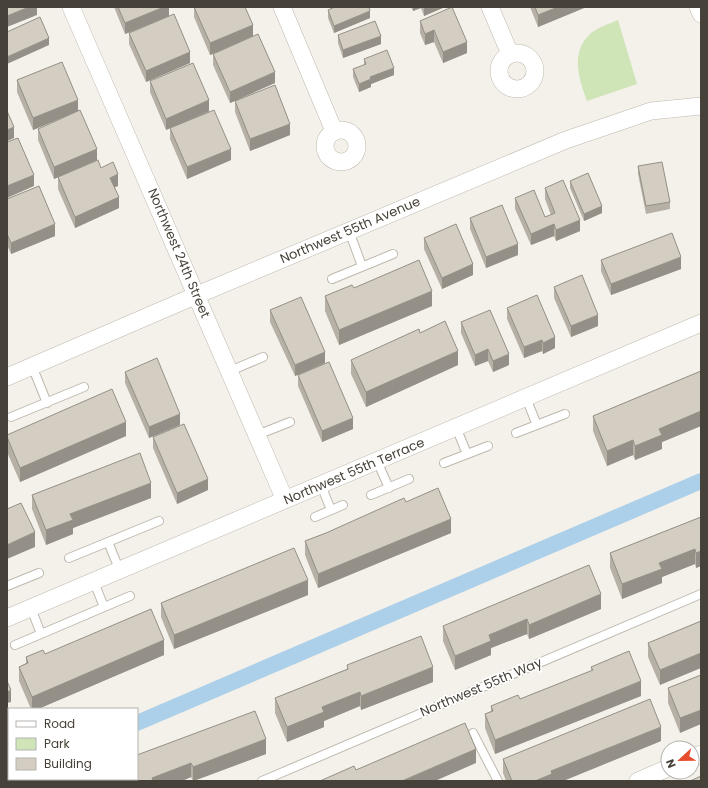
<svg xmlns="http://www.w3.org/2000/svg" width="708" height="788" viewBox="0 0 708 788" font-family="Poppins,sans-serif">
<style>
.green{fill:#cfe4b7}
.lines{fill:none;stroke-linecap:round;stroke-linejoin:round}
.canal{stroke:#add0ea;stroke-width:16}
.lane-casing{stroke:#beb9ae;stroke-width:10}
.street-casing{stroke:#beb9ae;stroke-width:18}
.lane{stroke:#fff;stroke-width:8}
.street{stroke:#fff;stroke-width:17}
.wall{fill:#b6b0a6}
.shaded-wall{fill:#949087}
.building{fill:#d4cdc1;stroke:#949087}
.labels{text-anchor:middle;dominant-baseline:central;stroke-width:3.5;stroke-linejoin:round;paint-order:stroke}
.street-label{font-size:13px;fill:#474239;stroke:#fff}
</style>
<rect width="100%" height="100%" fill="#f4f1ea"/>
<path class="green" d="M618,20L637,84L587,101C579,79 570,53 590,34C598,27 609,24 618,20Z"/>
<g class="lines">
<path class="canal" d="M137,723L701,481
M7,779L9,778"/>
<g class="lane-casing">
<path id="lane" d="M349,231L362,266
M332,279L393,254
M32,366L47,403
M230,371L263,357
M526,398L537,425
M11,417L84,387
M456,427L467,454
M516,433L565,414
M257,435L290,422
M377,461L389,488
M444,463L488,446
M321,485L331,510
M371,495L409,479
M315,517L343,505
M108,542L120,571
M69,558L159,521
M94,582L104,607
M7,586L39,573
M41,634L130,596
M15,645L41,634L31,608
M473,733L498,781
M262,781L701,594"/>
</g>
<g class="street-casing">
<path id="street" d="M71,7L285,500
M282,7L334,131
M490,7L510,54
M698,7L701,14
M499 71a18 18 0 1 1 36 0a18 18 0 1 1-36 0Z
M325 146a16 16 0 1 1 32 0a16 16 0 1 1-32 0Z
M7,377L197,295L566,140L651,111L701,106
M7,618L701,323
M692,758L701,754
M638,781L668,768"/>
</g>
<use href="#lane" class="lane"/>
<use href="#street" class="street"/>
</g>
<path class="wall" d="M114,7H169V16L190,63L146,82L129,44V33L154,22L125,34Z
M194,7H245L253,36L210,55L194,17Z
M411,7H445L424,16L421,8L413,11Z
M530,7H584V8L538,27Z
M328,10L370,18L334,33L328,18Z
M420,21L467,53L443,63L434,42L425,45L420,33Z
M338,35L381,44L343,58L338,43Z
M213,54L275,83L238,99L290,135L250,151L235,112V101L230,103L213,65Z
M364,59L394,75L371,84V87L359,92L353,77V69L364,65Z
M17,80L78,111L33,130L17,92Z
M150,81L209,111L231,160L187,179L170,139V128L166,130L150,92Z
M38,129L97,160L54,179L38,140Z
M638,166L670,202V209L646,214L638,174Z
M101,168L118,186L115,187L119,208L75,228L58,189V177Z
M570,181L602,213L584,221L570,188Z
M545,188L580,231L556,241L554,236L531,245L515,209V198L545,217L551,215L545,199Z
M7,199L55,236L11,254L7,245Z
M470,218L518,255L486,268L470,229Z
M424,238L473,275L442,289L424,249Z
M601,260L681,269L611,295L601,271Z
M554,287L598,326L571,337L554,298Z
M354,288L432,306L339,345L325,311V296Z
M507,308L555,348L543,354L542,351L524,358L507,319Z
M270,310L325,363L295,376L270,322Z
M461,322L509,365L493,372L488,361L475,366L461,333Z
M420,333L458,365L366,407L351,374V360Z
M701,371V426L662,442V449L635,460L633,455L607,466L593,431V416Z
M125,372L180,425L149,438L125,383Z
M298,375L353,429L322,442L298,386Z
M7,435L126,436L20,482L7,452Z
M153,437L208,490L177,504L153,448Z
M32,495L151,498L73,528V534L46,545L32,509Z
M406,502L451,533L318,588L305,555V541L326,533Z
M701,517V566L696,568L695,564L662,577V583L622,599L610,568V553Z
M308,595L174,649L161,617V603Z
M601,609L529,639L527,634L491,648V655L455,670L443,641V626Z
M701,621L660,685L648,657V643Z
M45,654L164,655L38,709H31L19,681V667L26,663V657Z
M347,665L433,682L361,710L360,706L324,721V727L287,742L275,713V698L347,669Z
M591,667L641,696L495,754L485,728V714L491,711V706L520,699L591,671Z
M701,675L680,733L668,703V688Z
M661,741L563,781H506L503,773V759Z
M266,754L194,781H193L191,777L182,781H107V779H137V755Z"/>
<path class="shaded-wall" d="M29,7H37V15L7,27V16Z
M164,7H169V16L125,34V23Z
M413,7H421V8L413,11Z
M424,7H445L424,16Z
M558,7H584V8L538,27V15Z
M370,11V18L334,33V26Z
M253,25V36L210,55V43Z
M434,30V42L425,45V34Z
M381,36V44L343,58V50Z
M49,38V45L7,64V57Z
M467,42V53L443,63V52Z
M190,52V63L146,82V71Z
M394,68V75L371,84V87L359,92V84L370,77Z
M275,72V83L230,103V92Z
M78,100V111L33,130V118Z
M209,100V111L166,130V119Z
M290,124V135L250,151V139Z
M14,127V138L7,141V130Z
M97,149V160L54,179V167Z
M231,149V160L187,179V167Z
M118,174V186L110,189V178Z
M34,175V186L7,198V186Z
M119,197V208L75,228V217Z
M602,206V213L584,221V214Z
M580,220V231L556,241V230Z
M55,224V236L11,254V243Z
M554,224V236L531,245V234Z
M518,244V255L486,268V257Z
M681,257V269L611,295V284Z
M473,264V275L442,289V278Z
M432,291V306L339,345V330Z
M598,315V326L571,337V326Z
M555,337V348L543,354V343Z
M542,340V351L524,358V347Z
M488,349V361L475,366V355Z
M458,351V365L366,407V392Z
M325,352V363L295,376V365Z
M509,354V365L493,372V361Z
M701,411V426L662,442V449L635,460V446L659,429Z
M180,414V425L149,438V427Z
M353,418V429L322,442V431Z
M126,422V436L20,482V468Z
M633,440V455L607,466V451Z
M7,472H8V486L7,487Z
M208,479V490L177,504V493Z
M151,483V498L73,528V534L46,545V530L70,514Z
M451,519V533L318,588V574Z
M35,532V547L7,559V545Z
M695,549V564L662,577V583L622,599V584L659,563Z
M701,551V566L696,568V553Z
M308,580V595L174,649V635Z
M601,594V609L529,639V625Z
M527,619V634L491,648V655L455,670V656L489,635Z
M164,640V655L38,709H32V697Z
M701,653V668L660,685V670Z
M433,667V682L361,710V696Z
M641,681V696L495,754V740Z
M11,690V702L7,703V692Z
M360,692V706L324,721V727L287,742V727L322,707Z
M701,710V724L680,733V718Z
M661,727V741L563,781H535L551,771Z
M266,739V754L193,781V767Z
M476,749V763L435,781H402Z
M191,763V777L182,781H152V778Z"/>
<path class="building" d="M7,7H29L7,16Z
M118,7H164L125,23Z
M194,7H245L253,25L210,43Z
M335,7H369L370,11L334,26L328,10Z
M452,7L467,42L443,52L434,30L425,34L420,21Z
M535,7H558L538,15Z
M174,14L190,52L146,71L129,33Z
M40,17L49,38L7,57V32Z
M375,21L381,36L343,50L338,35Z
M258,34L275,72L230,92L213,54Z
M387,50L394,68L370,77L371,79L359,84L353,69L366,64L364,59Z
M62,62L78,100L33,118L17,80Z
M193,63L209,100L166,119L150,81Z
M275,85L290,124L250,139L235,101Z
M80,110L97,149L54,167L38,129Z
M214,110L231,149L187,167L170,128Z
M7,111L14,127L7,130Z
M18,138L34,175L7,186V142Z
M98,160L101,168L113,162L118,174L110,178L119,197L75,217L58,177Z
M662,162L670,202L646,206L638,166Z
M588,173L602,206L584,214L570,181Z
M563,180L580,220L556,230L554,224L531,234L515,198L534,190L545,217L555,213L545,188Z
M39,186L55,224L11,243L7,234V199Z
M502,205L518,244L486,257L470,218Z
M456,224L473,264L442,278L424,238Z
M672,233L681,257L611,284L601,260Z
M419,260L432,291L339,330L325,296L352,285L354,288Z
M582,275L598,315L571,326L554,287Z
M537,295L555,337L543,343L542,340L524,347L507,308Z
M301,297L325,352L295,365L270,310Z
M490,310L509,354L493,361L488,349L475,355L461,322Z
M445,321L458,351L366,392L351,360L419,329L420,333Z
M157,358L180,414L149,427L125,372Z
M329,362L353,418L322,431L298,375Z
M701,371V411L659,429L662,435L635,446L633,440L607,451L593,416Z
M112,389L126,422L20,468L7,437V435Z
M184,424L208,479L177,493L153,437Z
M140,453L151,483L70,514L73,520L46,530L32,495Z
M438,488L451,519L318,574L305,541L326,533L404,498L406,502Z
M21,503L35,532L7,545V509Z
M701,517V551L696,553L695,549L659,563L662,569L622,584L610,553Z
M294,548L308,580L174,635L161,603Z
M589,565L601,594L529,625L527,619L489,635L491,641L455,656L443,626Z
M151,609L164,640L32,697L19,667L28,663L26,657L43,650L45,654Z
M701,621V653L660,670L648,643Z
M421,636L433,667L361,696L360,692L322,707L324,712L287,727L275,698L348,669L347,665Z
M629,651L641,681L495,740L485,714L493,711L491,706L518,695L520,699L593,670L591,667Z
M701,675V710L680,718L668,688Z
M7,681L11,690L7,692Z
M650,699L661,727L551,771L552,774L535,781H512L503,759Z
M255,711L266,739L193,767L191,763L152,778L153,781H112V779H137V755Z
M465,723L476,749L402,781H320L354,766L356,770Z
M701,776V781H690Z"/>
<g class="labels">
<g class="street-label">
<text transform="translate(350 230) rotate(-23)">Northwest 55th Avenue</text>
<text transform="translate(179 253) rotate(67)">Northwest 24th Street</text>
<text transform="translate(354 471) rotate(-23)">Northwest 55th Terrace</text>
<text transform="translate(481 687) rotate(-23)">Northwest 55th Way</text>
</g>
</g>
<rect width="708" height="788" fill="none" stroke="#474239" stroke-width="16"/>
<rect x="8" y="708" width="130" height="72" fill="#ffffff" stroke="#b5b3b0"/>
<rect x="16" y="721" width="20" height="6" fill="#ffffff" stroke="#b5b3b0"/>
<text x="44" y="728" font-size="12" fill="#474239">Road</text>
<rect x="16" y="738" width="20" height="12" fill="#cfe4b7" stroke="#b5b3b0"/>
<text x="44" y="748" font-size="12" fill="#474239">Park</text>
<rect x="16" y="758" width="20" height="12" fill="#d4cdc1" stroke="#b5b3b0"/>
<text x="44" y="768" font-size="12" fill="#474239">Building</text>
<g transform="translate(680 760) rotate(248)"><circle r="19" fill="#ffffff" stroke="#b5b3b0"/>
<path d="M0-3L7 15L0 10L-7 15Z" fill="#e64d2f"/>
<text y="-6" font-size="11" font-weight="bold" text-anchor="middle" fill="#474239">N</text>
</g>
</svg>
